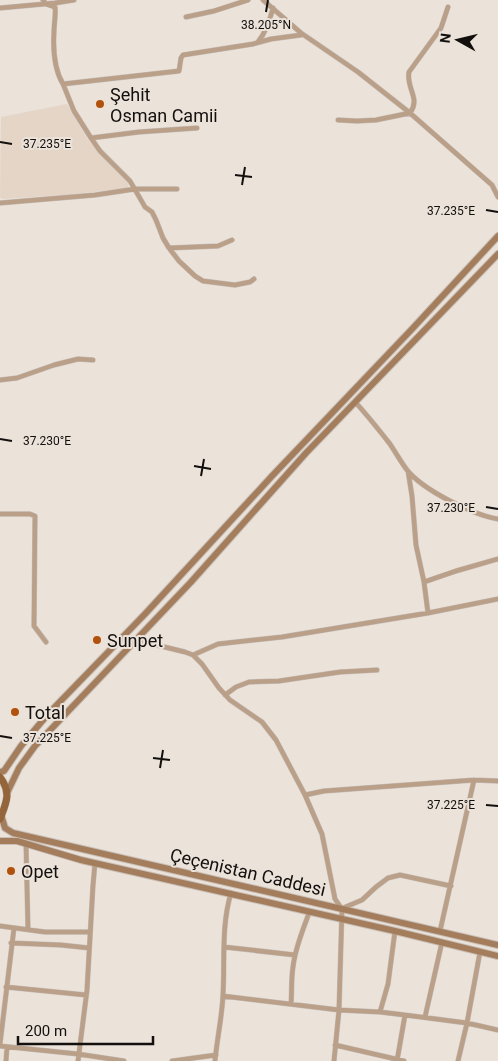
<svg xmlns="http://www.w3.org/2000/svg" width="498" height="1061" viewBox="0 0 498 1061" font-family="Roboto,sans-serif">
<style>
.built{fill:#e4d5c7}
.lines{fill:none;stroke-linecap:round;stroke-linejoin:round}
.minor-casing{stroke:#c8c0b9;stroke-width:5.5}
.secondary-casing{stroke:#c8c0b9;stroke-width:8}
.primary-casing{stroke:#c8c0b9;stroke-width:8}
.minor{stroke:#ba9f89;stroke-width:4.5}
.secondary{stroke:#a47d5c;stroke-width:6}
.primary{stroke:#94643a;stroke-width:7}
.ticks{fill:none;stroke:#120f0d;stroke-width:2}
.poi-dot{fill:#b2510b;stroke:#ebe2da;stroke-width:2}
.labels{text-anchor:middle;dominant-baseline:central;stroke-width:4;stroke-linejoin:round;paint-order:stroke}
.poi-label{font-size:18px;fill:#120f0d;stroke:#ebe2da;text-anchor:start}
.street-label{font-size:18px;fill:#120f0d;stroke:#ebe2da}
.ticks-label{font-size:12px;text-anchor:middle;fill:#120f0d;stroke:#ebe2da;stroke-width:4;stroke-linejoin:round;paint-order:stroke}
</style>
<rect width="100%" height="100%" fill="#ebe2da"/>
<path class="built" d="M67,104L87,138L105,160L129,182L128,188L65,195L2,199L0,197L1,117Z"/>
<g class="lines">
<g class="minor-casing">
<path id="minor" d="M43,0L46,4L55,7C56,16 54,23 54,32C53,49 54,69 63,84
M263,0L301,33L358,72L410,113L492,185L498,197
M0,8L55,3L74,0
M186,17L214,11L248,0
M258,42C266,32 270,20 273,8
M338,120L357,121L376,120L410,113C421,98 406,89 409,72L441,28L448,7
M91,138L139,132L197,128
M0,203L95,195L135,189H177
M169,248L218,246L232,240
M254,279L250,282L235,285L203,281L195,276L179,261L169,248L163,238L156,220L152,212L145,207L130,181L100,151L91,138L74,111L63,84L179,71L181,58L183,55L253,44L271,39L301,35V33
M0,380L17,378L54,365L78,359L93,360
M356,403C368,416 379,430 390,444C396,453 401,462 407,470C423,490 473,515 498,519
M408,471L412,496L416,545L424,582L428,613
M0,514H30L35,516L34,626L46,642
M424,582L456,571L498,559
M136,640L185,652L193,655L202,664L219,688L230,700L262,722L276,740L305,795L322,834L335,899L342,909L339,1010L334,1061
M193,655L218,644L282,637L428,613L498,599
M225,695L236,687L249,682L279,681L340,672L377,670
M305,795L324,791L474,780L498,781
M26,844L28,929
M343,908L362,900L376,887L388,878L400,875L451,886
M0,926L45,932H90
M440,931L474,780
M11,943L61,945L89,948
M224,947L295,955
M6,987L86,995
M223,996L339,1010L380,1012L405,1015L467,1023L498,1030
M291,1004C292,992 291,979 293,967C295,948 303,930 309,913
M380,1012L388,984L395,931
M425,1017L442,942
M0,1044L14,928
M335,1045L404,1061
M0,1046L78,1054L124,1061
M6,1061L7,1047
M78,1061L87,990L93,885L95,863
M172,1061L216,1055
M215,1061C217,1039 222,1017 223,995C225,961 221,926 231,893
M397,1061L405,1015
M458,1061L467,1023L480,952"/>
</g>
<g class="secondary-casing">
<path id="secondary" d="M0,772L4,771L21,746L49,713L145,614L272,476L413,328L498,236
M7,793L19,768L35,746L191,582L306,453L498,254
M1,815L5,828L13,833L498,945
M0,841H17L81,860L395,931L498,956"/>
</g>
<g class="primary-casing">
<path id="primary" d="M0,777C12,793 6,803 0,819"/>
</g>
<use href="#minor" class="minor"/>
<use href="#secondary" class="secondary"/>
<use href="#primary" class="primary"/>
</g>
<path class="ticks" d="M266,12L268,0M0,142L12,144M235,175L252,177M242,185L245,167M486,210L498,212M0,439L12,441M194,466L211,469M201,476L204,459M486,507L498,509M0,736L12,738M153,758L170,760M160,768L163,750M486,805L498,806"/>
<g class="poi-dot">
<circle cx="100" cy="104" r="5"/>
<circle cx="97" cy="640" r="5"/>
<circle cx="15" cy="712" r="5"/>
<circle cx="11" cy="871" r="5"/>
</g>
<g class="labels">
<g class="poi-label">
<text x="110" y="94">Şehit<tspan x="110" dy="21">Osman Camii</tspan></text>
<text x="107" y="640">Sunpet</text>
<text x="25" y="712">Total</text>
<text x="21" y="871">Opet</text>
</g>
<g class="street-label">
<text transform="translate(248 872) rotate(13)">Çeçenistan Caddesi</text>
</g>
</g>
<g class="ticks-label">
<text x="266" y="29">38.205°N</text>
<text x="47" y="148">37.235°E</text>
<text x="451" y="215">37.235°E</text>
<text x="47" y="445">37.230°E</text>
<text x="451" y="512">37.230°E</text>
<text x="47" y="742">37.225°E</text>
<text x="451" y="809">37.225°E</text>
</g>
<g transform="translate(458 40) rotate(278)" stroke="#ebe2da" stroke-width="4" paint-order="stroke">
<path d="M0-4L9 19L0 12L-9 19Z" fill="#120f0d"/>
<text y="-8" font-size="14" font-weight="bold" text-anchor="middle" fill="#120f0d">N</text>
</g>
<path d="M18 1036v8h135v-8" fill="none" stroke="#120f0d" stroke-width="2.5"/>
<text x="25" y="1036" font-size="15" fill="#120f0d" stroke="#ebe2da" stroke-width="4" paint-order="stroke">200 m</text>
</svg>
